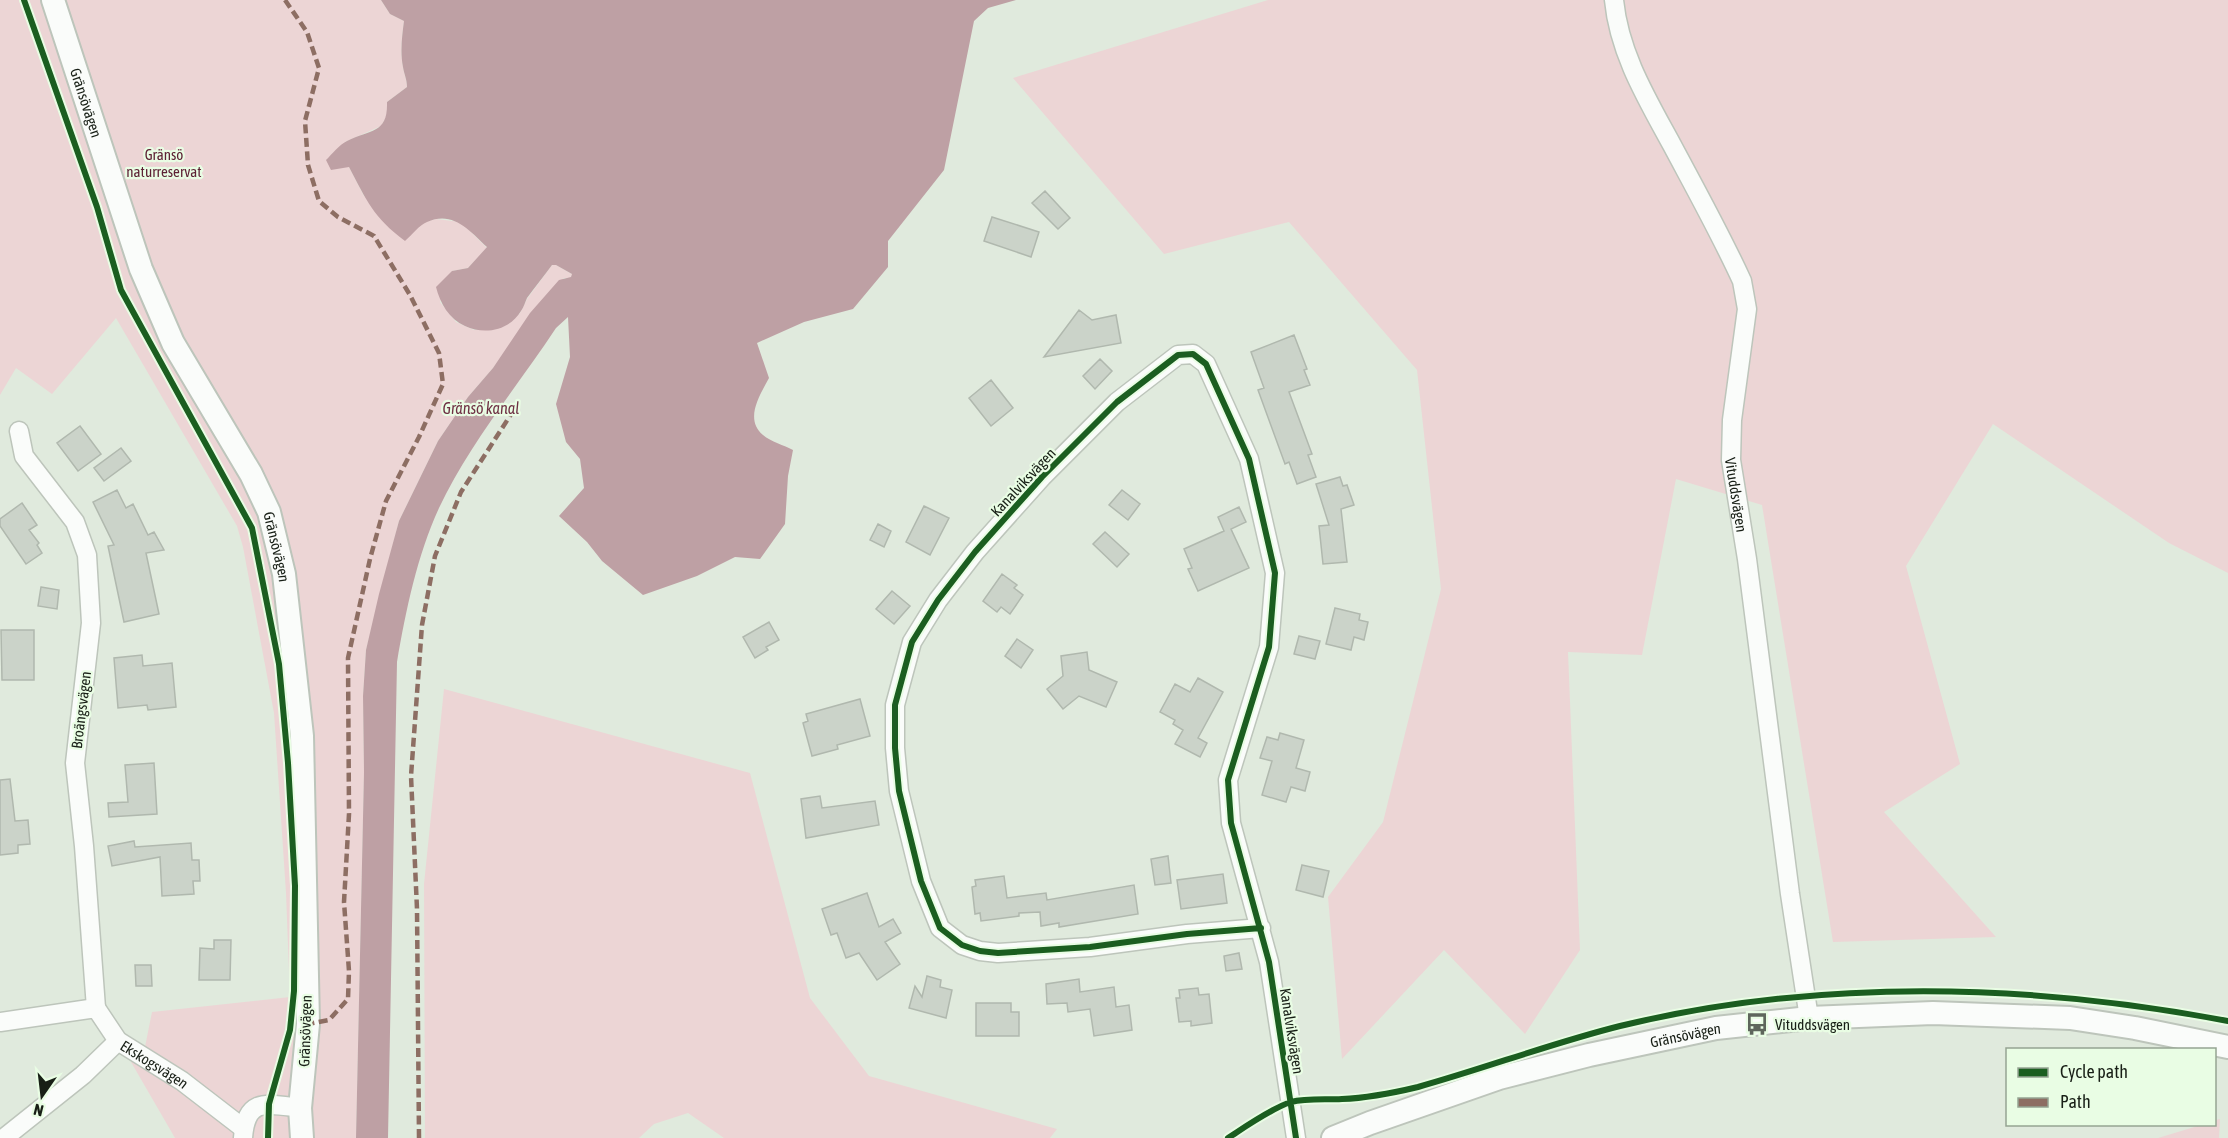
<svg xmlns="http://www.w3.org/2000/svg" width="2228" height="1138" viewBox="0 0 2228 1138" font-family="'Asap Condensed',sans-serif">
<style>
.green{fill:#ecd5d5}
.water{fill:#bea0a4}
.building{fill:#cbd3c9;stroke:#b0b8ae;stroke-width:1.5}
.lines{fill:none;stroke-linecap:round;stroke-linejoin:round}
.minor-casing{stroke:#bdc5bb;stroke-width:21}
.tertiary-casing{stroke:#bdc5bb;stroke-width:26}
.minor{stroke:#fafcfa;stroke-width:18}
.tertiary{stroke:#fafcfa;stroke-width:22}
.quiet{stroke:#8d6e63;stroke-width:4.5;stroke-dasharray:9 4.5;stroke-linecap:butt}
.cycleway-casing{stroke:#e9fde4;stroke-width:10}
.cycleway{stroke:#1b5e20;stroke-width:6}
.labels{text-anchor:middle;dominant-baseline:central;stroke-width:4.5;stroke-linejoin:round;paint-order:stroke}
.street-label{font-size:15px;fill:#181f16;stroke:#e9fde4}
.park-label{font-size:15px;fill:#5d2134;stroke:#e9fde4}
.poi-label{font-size:15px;fill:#181f16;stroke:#e9fde4;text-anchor:start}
.water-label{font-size:16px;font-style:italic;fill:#6e3043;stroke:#e9fde4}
</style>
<rect width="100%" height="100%" fill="#e0eadd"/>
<path class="green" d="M0,0H381L390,14L404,21C402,36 400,52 403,67C404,74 407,79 407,87L387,102V116L381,126L345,142L349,167L364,196L424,222L436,219L461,222L487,248L468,268L452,271L440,302L456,322L474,330L506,325L520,313L527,299L552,265H556L572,274L571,278H564L493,368L468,397L438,441L399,521L366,650L363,696L364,772L356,1138H175L131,1062L145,1047L152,1012L290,997L286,893L274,713L243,547L237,526L116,318L52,394L16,368L0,395Z
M1268,0H2228V573L2169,543L1993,424L1906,566L1960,764L1884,812L1996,937L1833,942L1762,505L1676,479L1642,655L1568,652L1580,950L1525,1034L1444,950L1342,1059L1328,897L1383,822L1441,589L1417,370L1289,222L1164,254L1013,78Z
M444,689L750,773L810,998L869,1076L1057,1129L1050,1138H724L688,1113L654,1124L639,1138H425L424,884Z
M2220,1119L2219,1138H2158L2201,1125L2214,1124L2215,1120Z"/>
<path class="water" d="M381,0H1016L988,8L974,21L944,170L888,241V267L853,309L804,322L757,343L769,378C760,395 744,419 763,435C771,442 784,445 793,450L788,476L785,524L760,559L735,557L697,576L643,595L602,561L587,542L559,516L584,488L580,459L566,442L556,404L570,357L568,317L556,328C517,387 469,444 439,508C417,556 406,610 397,662L388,1138H356L364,772L363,696L366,650L379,594L399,521L438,441L468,397L493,368L530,313L559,280L571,277L572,274L556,265H552C544,276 535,287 527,298C525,302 524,307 521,311C509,331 484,335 465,326C449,319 440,303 436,287L452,271L468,268L487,247C470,231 453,210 427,222C419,225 412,235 405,241C373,217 367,201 349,167L331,170L326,160C332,154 339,145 347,141C371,129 388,134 387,102L407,87C407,79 404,74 403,67C400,52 402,36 404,21L390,14Z"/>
<path class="building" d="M1045,191L1070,218L1058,229L1032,203Z
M992,217L1039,232L1031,257L984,241Z
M1079,310L1092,320L1116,315L1121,343L1044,357Z
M1294,335L1307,369L1304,370L1310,385L1289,392L1312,454L1308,455L1316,477L1297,484L1289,462L1285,464L1258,390L1264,388L1251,352Z
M1100,359L1112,371L1095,389L1083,376Z
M991,380L1013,408L991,426L969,398Z
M80,426L101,454L78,471L57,443Z
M121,448L131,461L104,481L94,468Z
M1340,477L1343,486L1347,485L1354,505L1341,509L1347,562L1323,564L1319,526L1329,525L1316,484Z
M117,490L126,508L133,504L148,535L154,532L164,550L146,553L159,614L124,622L108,546L114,545L93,502Z
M1122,490L1140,504L1128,520L1109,505Z
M22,503L37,525L29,530L39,543L37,545L42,553L26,564L0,526V519Z
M924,506L949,518L930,555L906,542Z
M1239,507L1246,522L1231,529L1249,568L1198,591L1188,569L1192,568L1184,549L1224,531L1218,517Z
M878,524L891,531L884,547L870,540Z
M1105,532L1129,554L1117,567L1093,544Z
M1002,574L1017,585L1014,588L1023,595L1010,614L1001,607L997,612L983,601Z
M41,587L59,590L57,609L38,606Z
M892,591L910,606L894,624L876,609Z
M1335,608L1360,614L1359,620L1368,622L1364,640L1354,637L1351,650L1326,644Z
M769,622L779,640L766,647L768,650L755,658L743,637Z
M1,630H34V680H2Z
M1299,636L1320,641L1315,659L1294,654Z
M1017,639L1033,650L1021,668L1005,656Z
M1087,652L1089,670L1117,682L1106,707L1079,696L1063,709L1047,689L1063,676L1061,656Z
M142,655L143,666L172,663L176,707L148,710L147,705L118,708L114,658Z
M1198,678L1223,692L1198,738L1207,743L1200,757L1175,744L1183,730L1173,724L1175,720L1160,712L1175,684L1190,692Z
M860,699L870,736L837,745L838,749L812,756L803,723L808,721L806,714Z
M1280,733L1304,740L1296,768L1310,772L1305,791L1291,787L1286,802L1262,795L1272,761L1260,758L1267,737L1278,740Z
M154,763L157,814L109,817L108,803L128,802L125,765Z
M10,779L15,821L28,820L30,844L18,845V853L0,855V780Z
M820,796L822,808L875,801L879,825L806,838L801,799Z
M134,841L135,847L191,843L192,860H199L200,881H193L194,894L162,896L160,857L112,866L108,846Z
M1168,856L1171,883L1155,885L1151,859Z
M1302,865L1329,871L1323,897L1296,890Z
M1223,874L1227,903L1181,909L1177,880Z
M1004,876L1007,898L1046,893L1047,900L1134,885L1138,914L1059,927V923L1041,926L1040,912L1019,913V916L981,921L980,913L975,914L972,887L976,886L975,880Z
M867,893L879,927L893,919L901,933L885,942L900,964L877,980L859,953L846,958L837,933L831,935L822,909Z
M214,940H231L230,980H199L200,948L214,949Z
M1239,953L1242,969L1226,971L1224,956Z
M135,965H151L152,986H136Z
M927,976L941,980L940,987L952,990L946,1018L909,1008L915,986L922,997Z
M1079,979L1080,992L1114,987L1116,1007L1129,1005L1132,1030L1094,1036L1090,1009L1068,1012L1067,1003L1047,1004L1046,984Z
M1198,988L1199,995L1209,994L1212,1023L1191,1026V1021L1179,1022L1176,998H1180L1179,990Z
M976,1003H1011V1012H1019V1036H976Z"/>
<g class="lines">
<g class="minor-casing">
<g id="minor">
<path id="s1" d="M1614,0C1619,53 1647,99 1672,145C1696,190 1721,235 1742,281L1747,309L1732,420L1731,460L1747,559L1790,894L1809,1018"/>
<path d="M19,431L24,456L75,522L87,555L91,623L75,763L84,846L96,1008"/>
<path d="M1261,928L1187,934L1090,947L998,953L980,951L962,945L940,928L921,881L899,791L895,748V705L912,642L938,600L975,552L1042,477L1117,402L1178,355L1193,354L1206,364L1249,459L1275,573L1269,647L1228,780L1231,823L1269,962L1296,1138"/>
<path id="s2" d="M0,1022L96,1008L118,1041L182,1081L243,1128"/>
<path d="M4,1138L83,1075L118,1041"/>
<path d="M243,1138C246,1096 268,1104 300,1108"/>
</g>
</g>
<g class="tertiary-casing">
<g id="tertiary">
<path id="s3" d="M53,0L141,269L173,343L251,474L269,512L284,574L302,736L308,1024L300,1108L302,1138"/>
<path id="s4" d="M1333,1138L1370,1123L1499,1078L1589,1055L1716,1028L1809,1018L1933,1013L2070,1018L2135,1028L2228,1047"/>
</g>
</g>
<use href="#minor" class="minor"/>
<use href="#tertiary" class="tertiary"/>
<path class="quiet" d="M285,0L307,32L319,68L305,121L308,165L319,201L338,217L374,236L410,295L439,353L443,384L419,437L386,501L370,559L348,658L349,814L344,902L349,971L348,999L329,1020L308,1024
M419,1138L417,909L411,776L422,625L435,556L461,492L517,405"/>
<g class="cycleway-casing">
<path id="cycleway" d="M24,0L97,207L121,290L252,528L279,664L288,763L295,886L294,991L290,1030L269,1104L268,1138
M1261,928L1187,934L1090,947L998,953L980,951L962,945L940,928L921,881L899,791L895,748V705L912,642L938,600L975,552L1042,477L1117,402L1178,355L1193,354L1206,364L1249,459L1275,573L1269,647L1228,780L1231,823L1269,962L1296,1138
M1228,1138C1245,1127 1272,1108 1291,1102C1306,1098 1326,1100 1342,1099C1368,1098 1393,1093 1418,1087C1486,1068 1552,1043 1620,1026C1818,978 2029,983 2228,1021"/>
</g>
<use href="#cycleway" class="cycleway"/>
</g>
<defs>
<g id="bus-bare" transform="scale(1.8)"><path d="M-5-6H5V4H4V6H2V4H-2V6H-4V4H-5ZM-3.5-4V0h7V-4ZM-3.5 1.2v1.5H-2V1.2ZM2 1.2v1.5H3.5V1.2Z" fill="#5e665c" stroke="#e9fde4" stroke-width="2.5" paint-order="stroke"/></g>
</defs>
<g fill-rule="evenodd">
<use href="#bus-bare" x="1757" y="1024"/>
</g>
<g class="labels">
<g class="street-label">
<text stroke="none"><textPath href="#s3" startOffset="108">Gränsövägen</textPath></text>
<text transform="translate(1023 482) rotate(-47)">Kanalviksvägen</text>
<text stroke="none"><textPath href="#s1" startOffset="526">Vituddsvägen</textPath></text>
<text stroke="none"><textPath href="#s3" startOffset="594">Gränsövägen</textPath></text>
<text transform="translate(81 710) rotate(-83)">Broängsvägen</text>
<text transform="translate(305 1031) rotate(-88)">Gränsövägen</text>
<text transform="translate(1292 1031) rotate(81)">Kanalviksvägen</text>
<text stroke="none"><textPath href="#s4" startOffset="368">Gränsövägen</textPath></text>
<text stroke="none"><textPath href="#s2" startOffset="180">Ekskogsvägen</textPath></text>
</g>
<g class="park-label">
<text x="164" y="154">Gränsö<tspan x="164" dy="17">naturreservat</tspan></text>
</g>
<g class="poi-label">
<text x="1775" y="1024">Vituddsvägen</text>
</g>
<g class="water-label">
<text x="481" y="408">Gränsö kanal</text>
</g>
</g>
<rect x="2006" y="1048" width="210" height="78" fill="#e9fde4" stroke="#95a492" stroke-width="1.5"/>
<rect x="2018" y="1068" width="30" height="9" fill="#1b5e20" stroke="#95a492" stroke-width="1.5"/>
<text x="2060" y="1078" font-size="18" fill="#181f16">Cycle path</text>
<rect x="2018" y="1098" width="30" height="9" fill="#8d6e63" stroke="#95a492" stroke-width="1.5"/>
<text x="2060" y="1108" font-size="18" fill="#181f16">Path</text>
<g transform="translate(42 1096) rotate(194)" stroke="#e9fde4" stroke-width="4.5" paint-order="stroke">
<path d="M0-4.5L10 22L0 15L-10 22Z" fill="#181f16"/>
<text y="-9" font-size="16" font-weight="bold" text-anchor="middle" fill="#181f16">N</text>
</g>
</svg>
